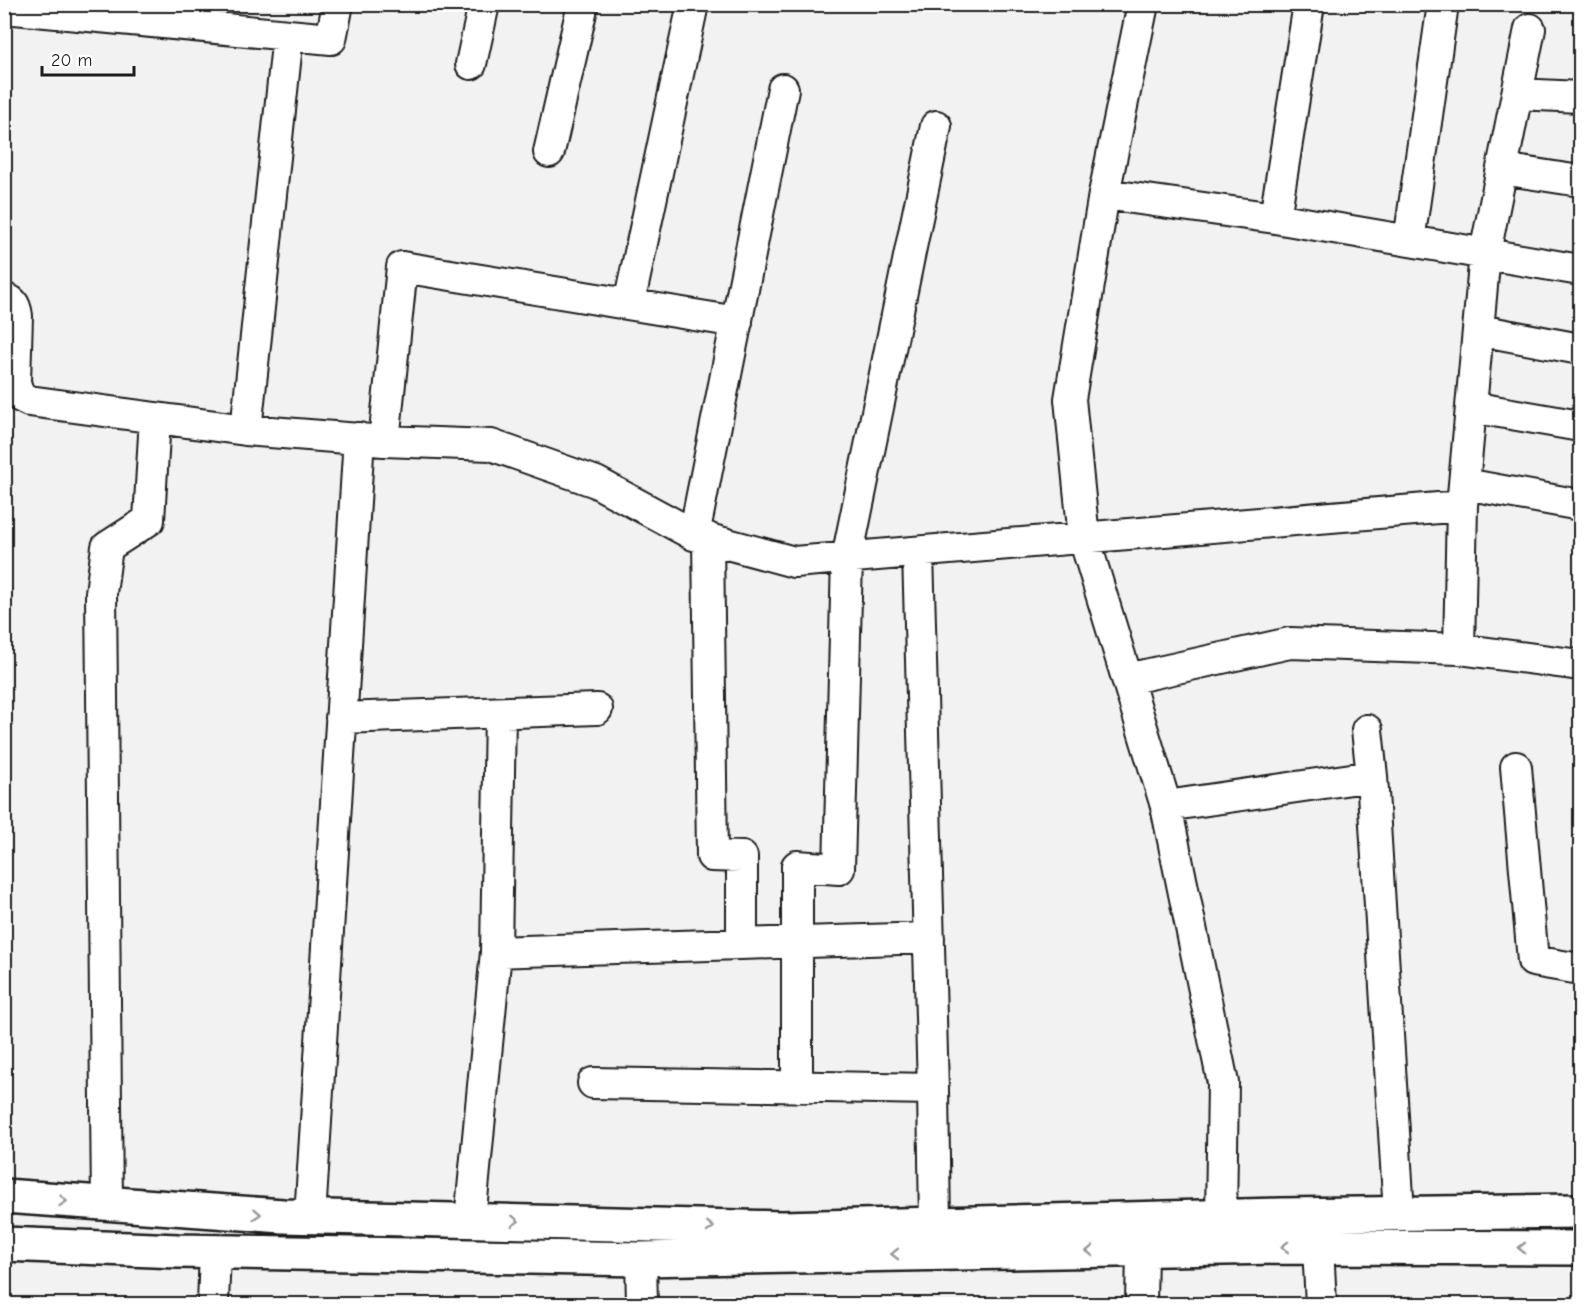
<svg xmlns="http://www.w3.org/2000/svg" width="1585" height="1309" viewBox="0 0 1585 1309" font-family="'Comic Neue',sans-serif">
<style>
.lines{fill:none;stroke-linecap:round;stroke-linejoin:round}
.street-casing{stroke:#1c1c1c;stroke-width:34}
.secondary-casing{stroke:#1c1c1c;stroke-width:38}
.street{stroke:#fff;stroke-width:30}
.secondary{stroke:#fff;stroke-width:33}
.oneway{stroke:#999}
</style>
<rect width="100%" height="100%" fill="#f2f2f2"/>
<filter id="ink" filterUnits="userSpaceOnUse"><feTurbulence type="fractalNoise" baseFrequency=".0167" numOctaves="2"/><feDisplacementMap in="SourceGraphic" scale="12" xChannelSelector="R" yChannelSelector="G"/><feConvolveMatrix kernelMatrix="1 2 1 2 8 2 1 2 1" color-interpolation-filters="sRGB"/></filter>
<g filter="url(#ink)">
<g class="lines">
<g class="street-casing">
<path id="street" d="M1143,4L1104,194L1070,399L1084,538L1166,806L1223,1083L1221,1217
M4,8L331,39L338,4
M471,64L484,4
M1517,94L1580,97
M549,152L583,4
M1502,169L1580,181
M1104,194L1275,218L1580,270
M1275,218L1309,4
M1409,241L1443,4
M4,299C14,300 16,308 17,316L15,382L19,396L29,401L246,430L384,441L491,445L596,482L694,535L794,562L1462,506
M629,304L693,4
M1479,330L1580,349
M1471,407L1580,426
M246,430L288,35
M384,441L402,267L737,322
M1465,484L1580,505
M694,535L783,89
M708,538L712,856L742,857V944
M918,553L933,1089L935,1225
M1459,649L1462,506L1485,253L1530,29
M1127,679L1290,643L1459,649L1580,665
M341,718L597,709
M1367,730L1372,776L1399,1213
M1516,767L1533,961L1580,969
M1166,806L1372,776
M496,952L929,938
M593,1083L933,1089
M797,1087V866L839,869L847,558L936,126
M107,1204L101,593L107,547L149,520L155,418
M310,1217L359,438
M470,1220L496,952L500,713
M1318,1247L1321,1304
M641,1259L642,1304
M213,1304L215,1252
M1141,1304L1142,1250"/>
</g>
<g class="secondary-casing">
<path id="secondary" d="M4,1196L283,1216L782,1228L1281,1215L1580,1211
M4,1244L178,1251L641,1259L1278,1247L1580,1248"/>
</g>
<use href="#street" class="street"/>
<use href="#secondary" class="secondary"/>
</g>
<defs><path id="oneway-chevron" d="M-2-3.5L2.5 0L-2 3.5" fill="none" stroke-width="1.6" stroke-linecap="round" stroke-linejoin="round" transform="scale(1.5)"/></defs>
<g class="oneway">
<use href="#oneway-chevron" transform="translate(63 1201) rotate(5)"/>
<use href="#oneway-chevron" transform="translate(257 1214) rotate(4)"/>
<use href="#oneway-chevron" transform="translate(515 1221) rotate(2)"/>
<use href="#oneway-chevron" transform="translate(710 1227) rotate(2)"/>
<use href="#oneway-chevron" transform="translate(1285 1247) rotate(180)"/>
<use href="#oneway-chevron" transform="translate(1522 1248) rotate(-180)"/>
<use href="#oneway-chevron" transform="translate(1090 1251) rotate(179)"/>
<use href="#oneway-chevron" transform="translate(895 1254) rotate(179)"/>
</g>
</g>
<rect width="1585" height="1309" fill="none" stroke="#fff" stroke-width="24"/>
<rect x="12" y="12" width="1561" height="1285" fill="none" stroke="#1c1c1c" stroke-width="2" filter="url(#ink)"/>
<path d="M42 66v9h92v-9" fill="none" stroke="#1c1c1c" stroke-width="3"/>
<text x="51" y="66" font-size="18" fill="#1c1c1c" stroke="#ffffff" stroke-width="4.5" paint-order="stroke">20 m</text>
</svg>
